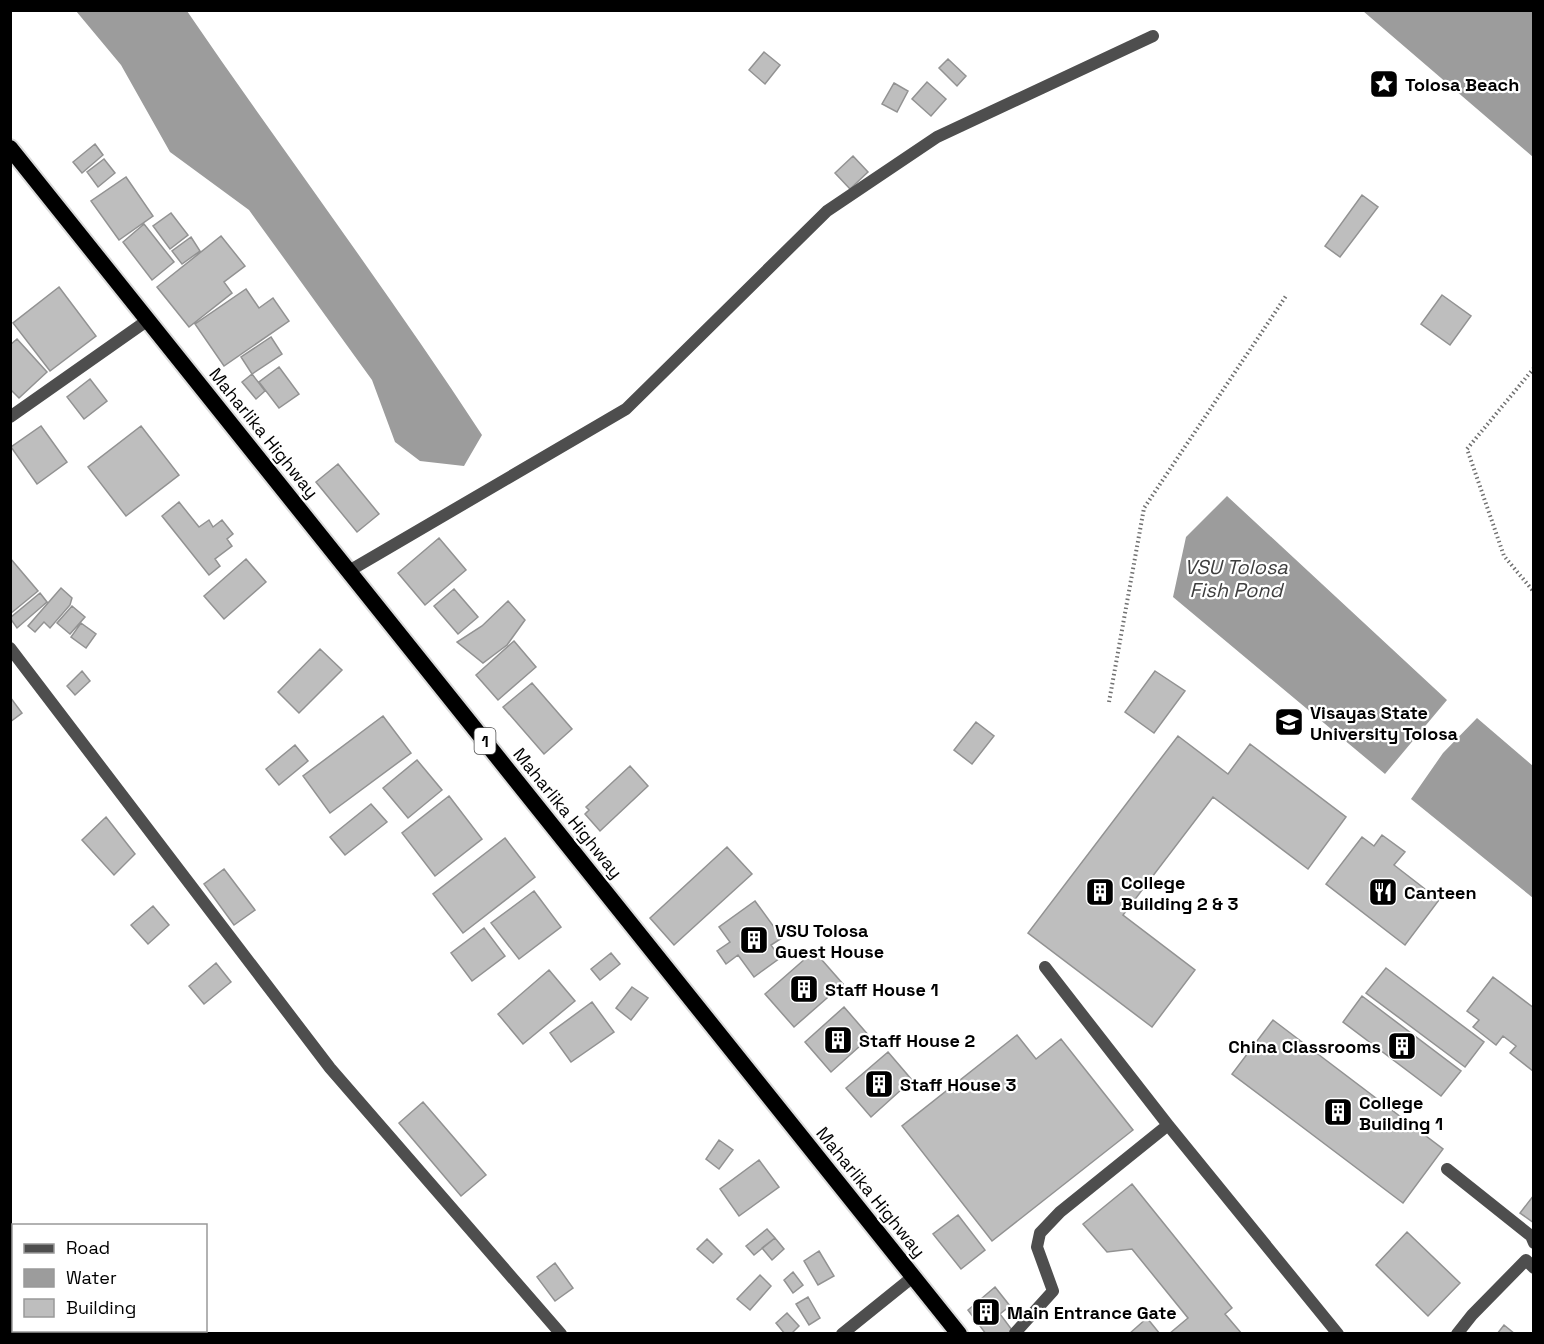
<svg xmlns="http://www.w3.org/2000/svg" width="1544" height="1344" viewBox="0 0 1544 1344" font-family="'Space Grotesk',sans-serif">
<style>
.water{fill:#9c9c9c}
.building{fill:#bebebe;stroke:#929292;stroke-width:1.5}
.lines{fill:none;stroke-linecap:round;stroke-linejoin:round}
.trunk-casing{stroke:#dbdbdb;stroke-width:20}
.path{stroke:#707070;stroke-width:4;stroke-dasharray:1.5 3;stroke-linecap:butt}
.service{stroke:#4e4e4e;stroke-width:12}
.minor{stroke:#4e4e4e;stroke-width:12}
.trunk{stroke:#000;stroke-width:16}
.labels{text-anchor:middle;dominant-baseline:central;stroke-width:4.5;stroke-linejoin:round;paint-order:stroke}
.shield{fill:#fff;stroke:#4c4c4c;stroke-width:1.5}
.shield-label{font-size:16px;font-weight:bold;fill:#000}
.poi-label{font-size:18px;font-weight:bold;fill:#000;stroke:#fff;text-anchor:start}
.street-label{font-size:18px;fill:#000;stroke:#fff}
.water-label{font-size:20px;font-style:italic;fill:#3d3d3d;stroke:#fff}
</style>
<rect width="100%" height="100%" fill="#fff"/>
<path class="water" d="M76,11H187C284,153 388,291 482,435L464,466L420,461L395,442L372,380L249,210L170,152L121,65Z
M1363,11H1533V157Z
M1227,496L1447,700L1385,774L1173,597L1186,537Z
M1477,718L1533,766V898L1411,799L1443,753Z"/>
<path class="building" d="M764,52L780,65L765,84L749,70Z
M948,59L966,76L957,86L939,68Z
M927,82L946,99L931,116L912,99Z
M894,83L908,91L897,112L882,104Z
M95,144L103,155L82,173L73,162Z
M853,156L868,172L850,189L835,173Z
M104,159L115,173L98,187L87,172Z
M126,177L153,216L119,240L91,201Z
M1362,195L1378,207L1340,257L1325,246Z
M171,213L188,235L170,249L153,226Z
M144,224L174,262L152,280L123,242Z
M221,236L245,266L224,282L232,293L189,327L157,287Z
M191,237L200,251L182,264L172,251Z
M59,287L96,336L50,371L13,323Z
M246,289L259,308L273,298L289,321L224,366L195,324Z
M1442,295L1471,316L1450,345L1421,324Z
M271,337L282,354L252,374L241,357Z
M17,339L47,372L19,398L10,389V345Z
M279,367L299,394L279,408L259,382Z
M252,374L265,391L256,399L242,382Z
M90,379L107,401L84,419L67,397Z
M41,426L67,462L37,484L11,447Z
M141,426L179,475L126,516L88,467Z
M338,464L379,514L357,532L316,482Z
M179,502L199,527L209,520L213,527L222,520L233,534L227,539L232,546L215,559L220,566L209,575L162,516Z
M439,538L466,570L425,605L398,573Z
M10,558L38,591L10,614Z
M246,559L266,582L224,619L204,596Z
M61,588L72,598L70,605L50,628L44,622L35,632L28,626Z
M454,589L478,617L458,634L434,606Z
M40,593L47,602L17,628L10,618Z
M508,601L525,620L507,645L483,663L457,642L482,626Z
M72,606L85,617L70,634L57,623Z
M81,623L96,634L86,648L71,637Z
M514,641L536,667L498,700L476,675Z
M320,649L342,670L299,713L278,692Z
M82,671L90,681L75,695L67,686Z
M1155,671L1185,691L1154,733L1125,712Z
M532,683L572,729L544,754L503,707Z
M10,697L22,713L10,722Z
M383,716L411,753L330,813L303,776Z
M976,722L994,736L972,764L954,750Z
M1178,736L1228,774L1250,744L1346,817L1308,869L1213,797L1123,915L1195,970L1152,1027L1028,933Z
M295,745L308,761L279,785L266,769Z
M417,760L442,790L408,818L383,788Z
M630,766L648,786L600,831L585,814L589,810L586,807Z
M449,796L482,839L435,876L402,833Z
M371,804L387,822L345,855L330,837Z
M106,817L135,854L114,875L82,840Z
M1382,835L1405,852L1394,865L1439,900L1405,945L1326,884L1362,837L1374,846Z
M505,838L535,877L463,933L433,894Z
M727,847L752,874L674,945L650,918Z
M224,869L255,910L234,925L204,884Z
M534,891L561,927L519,959L491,923Z
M755,901L782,938L771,945L780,958L754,977L738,955L726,964L717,951L730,942L719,927Z
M153,906L169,925L148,944L131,925Z
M484,928L505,956L472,981L451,953Z
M814,951L843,984L794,1027L765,994Z
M611,953L620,964L600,980L591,969Z
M216,963L231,982L204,1004L189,986Z
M1386,968L1484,1042L1465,1067L1366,993Z
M549,970L575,1001L523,1044L498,1014Z
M1493,977L1534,1008L1533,1071L1510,1053L1516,1046L1503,1036L1496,1045L1473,1027L1479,1020L1467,1011Z
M632,987L648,998L631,1020L616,1008Z
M1362,996L1461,1071L1441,1096L1343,1022Z
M592,1002L614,1032L571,1062L550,1033Z
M844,1007L870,1037L831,1072L805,1042Z
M1273,1020L1443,1149L1403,1203L1232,1074Z
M1017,1035L1036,1059L1061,1039L1133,1130L992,1241L902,1126Z
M888,1052L912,1080L871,1117L846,1088Z
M423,1102L486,1175L461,1196L399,1123Z
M719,1140L733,1150L719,1169L706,1159Z
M759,1160L779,1187L739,1216L720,1189Z
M1132,1184L1232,1308L1225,1314L1242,1334H1169L1188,1318L1132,1249L1107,1252L1083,1224Z
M1534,1195V1223L1520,1213Z
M958,1215L985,1250L961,1269L933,1234Z
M767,1229L775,1238L754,1255L746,1246Z
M1407,1232L1460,1283L1428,1316L1376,1265Z
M775,1238L784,1249L772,1260L762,1248Z
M707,1239L722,1254L713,1263L697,1249Z
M819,1251L834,1276L818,1285L804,1261Z
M555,1263L573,1288L555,1301L537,1277Z
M793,1272L803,1285L793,1293L784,1280Z
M760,1275L771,1286L750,1310L737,1299Z
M995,1287L1010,1306L1000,1314L1015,1334H986L968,1310Z
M808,1297L820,1318L809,1325L796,1304Z
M787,1313L799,1326L791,1334H785L776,1323Z
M1147,1318L1160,1334H1129Z
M1504,1325L1515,1334H1497Z"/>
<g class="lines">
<g class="trunk-casing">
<path id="trunk" d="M10,148L959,1334"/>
</g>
<path class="path" d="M1534,368L1467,449L1504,556L1534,592
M1109,702L1144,508L1286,296"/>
<path class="service" d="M349,571L626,409L827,211L937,137L1153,36
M1045,967L1168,1125L1338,1334
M1447,1169L1531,1236L1534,1243
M1015,1333L1053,1291L1037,1247L1040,1233L1060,1212L1168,1125
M1457,1334L1472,1315L1526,1260L1534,1268"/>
<path class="minor" d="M10,417L148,320
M10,648L330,1068L561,1334
M842,1334L914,1276"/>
<use href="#trunk" class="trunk"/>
</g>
<defs>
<g id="sight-square" transform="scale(1.5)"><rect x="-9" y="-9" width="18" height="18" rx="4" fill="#000" stroke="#fff"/><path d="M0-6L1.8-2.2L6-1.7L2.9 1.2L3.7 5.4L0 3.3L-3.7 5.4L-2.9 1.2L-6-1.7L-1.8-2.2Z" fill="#fff"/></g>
<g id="university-square" transform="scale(1.5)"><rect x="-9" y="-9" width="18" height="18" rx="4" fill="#000" stroke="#fff"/><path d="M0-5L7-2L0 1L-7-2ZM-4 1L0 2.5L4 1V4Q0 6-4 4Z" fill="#fff"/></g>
<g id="building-square" transform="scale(1.5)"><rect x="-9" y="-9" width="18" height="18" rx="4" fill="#000" stroke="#fff"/><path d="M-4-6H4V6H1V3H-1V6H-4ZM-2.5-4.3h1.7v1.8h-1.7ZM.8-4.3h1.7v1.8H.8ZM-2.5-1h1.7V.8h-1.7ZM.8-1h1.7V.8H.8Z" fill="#fff"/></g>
<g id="restaurant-square" transform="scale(1.5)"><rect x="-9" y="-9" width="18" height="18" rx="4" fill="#000" stroke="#fff"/><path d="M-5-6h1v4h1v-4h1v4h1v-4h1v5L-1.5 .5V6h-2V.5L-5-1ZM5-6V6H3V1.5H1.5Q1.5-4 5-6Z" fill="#fff"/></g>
</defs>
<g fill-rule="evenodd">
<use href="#sight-square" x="1384" y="84"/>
<use href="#university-square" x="1289" y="722"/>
<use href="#building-square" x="1100" y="892"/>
<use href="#restaurant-square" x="1383" y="892"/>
<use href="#building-square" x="754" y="940"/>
<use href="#building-square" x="804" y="989"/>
<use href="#building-square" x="838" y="1040"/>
<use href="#building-square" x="1402" y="1046"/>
<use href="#building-square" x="879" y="1084"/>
<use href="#building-square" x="1338" y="1112"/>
<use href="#building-square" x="986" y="1312"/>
</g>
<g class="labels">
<rect class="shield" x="474.5" y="728" width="21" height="26" rx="4.5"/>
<g class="shield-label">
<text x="485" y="741">1</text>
</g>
<g class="poi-label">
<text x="1405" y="84">Tolosa Beach</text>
<text x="1310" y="712">Visayas State<tspan x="1310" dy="21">University Tolosa</tspan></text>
<text x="1121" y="882">College<tspan x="1121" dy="21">Building 2 &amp; 3</tspan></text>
<text x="1404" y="892">Canteen</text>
<text x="775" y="930">VSU Tolosa<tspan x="775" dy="21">Guest House</tspan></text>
<text x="825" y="989">Staff House 1</text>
<text x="859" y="1040">Staff House 2</text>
<text x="1381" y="1046" text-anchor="end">China Classrooms</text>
<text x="900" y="1084">Staff House 3</text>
<text x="1359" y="1102">College<tspan x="1359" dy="21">Building 1</tspan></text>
<text x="1007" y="1312">Main Entrance Gate</text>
</g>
<g class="street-label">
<text transform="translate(264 433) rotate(51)">Maharlika Highway</text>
<text transform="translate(568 813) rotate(51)">Maharlika Highway</text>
<text transform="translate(871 1192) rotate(51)">Maharlika Highway</text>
</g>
<g class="water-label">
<text x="1236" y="567">VSU Tolosa<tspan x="1236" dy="23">Fish Pond</tspan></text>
</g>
</g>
<rect width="1544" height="1344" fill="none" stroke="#000000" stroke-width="24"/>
<rect x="12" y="1224" width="195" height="108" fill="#ffffff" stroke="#999999" stroke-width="1.5"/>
<rect x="24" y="1244" width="30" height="9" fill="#4e4e4e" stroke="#999999" stroke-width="1.5"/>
<text x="66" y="1254" font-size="18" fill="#000000">Road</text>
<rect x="24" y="1269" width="30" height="18" fill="#9c9c9c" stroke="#999999" stroke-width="1.5"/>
<text x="66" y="1284" font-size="18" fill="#000000">Water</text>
<rect x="24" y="1299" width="30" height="18" fill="#bebebe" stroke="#999999" stroke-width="1.5"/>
<text x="66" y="1314" font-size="18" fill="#000000">Building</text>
</svg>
